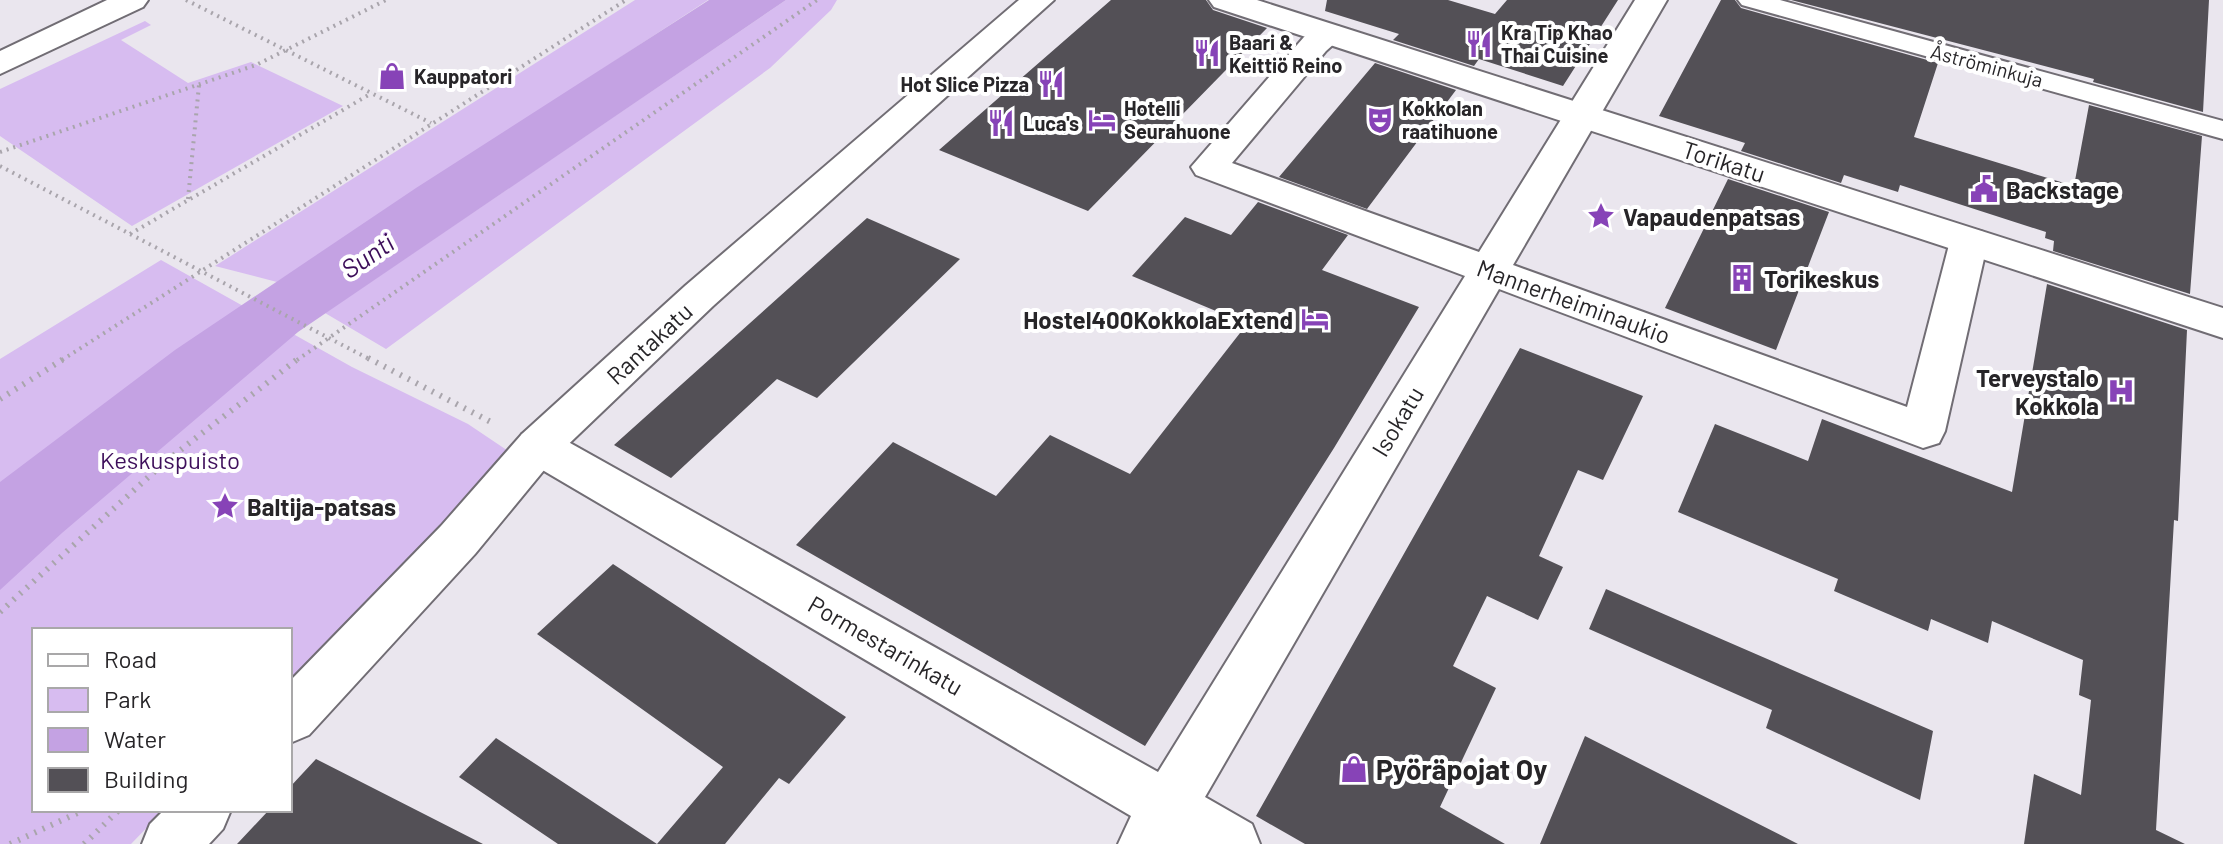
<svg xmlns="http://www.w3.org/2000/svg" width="2223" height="844" viewBox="0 0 2223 844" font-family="Barlow,sans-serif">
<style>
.green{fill:#d7bcf0}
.water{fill:#c4a2e3}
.building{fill:#535056}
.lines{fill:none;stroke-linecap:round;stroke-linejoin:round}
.lane-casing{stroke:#716d74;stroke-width:4}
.street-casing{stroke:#716d74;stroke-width:4}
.secondary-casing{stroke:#716d74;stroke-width:4}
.path-far1{stroke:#a9a5ac;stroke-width:4;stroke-dasharray:2 5;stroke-linecap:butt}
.path{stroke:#a9a5ac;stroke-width:6;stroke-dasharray:2 7;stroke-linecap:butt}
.lane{fill:#fff;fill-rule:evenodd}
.street{fill:#fff;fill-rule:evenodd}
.secondary{fill:#fff;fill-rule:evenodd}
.labels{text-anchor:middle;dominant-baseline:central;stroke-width:8;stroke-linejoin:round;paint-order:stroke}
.far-poi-label{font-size:20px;font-weight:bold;fill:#272528;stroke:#fff;text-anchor:start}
.far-street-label{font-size:20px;fill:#272528;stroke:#fff}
.street-label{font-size:24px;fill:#272528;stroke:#fff}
.poi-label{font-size:24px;font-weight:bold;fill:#272528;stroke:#fff;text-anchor:start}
.park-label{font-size:24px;fill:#3e0f5b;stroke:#fff}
.water-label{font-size:26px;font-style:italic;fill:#3c0d59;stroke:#fff}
.near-poi-label{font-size:28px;font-weight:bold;fill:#272528;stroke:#fff;text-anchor:start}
</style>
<rect width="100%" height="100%" fill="#eae6ee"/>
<path class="green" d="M635,0H708L277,282L215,266Z
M786,0H837L831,10L770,68L386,349L325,313Z
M145,21L151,25L121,40L188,83L251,62L343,106L132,226L0,136V89Z
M161,260L352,367L468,424L511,453L290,680V630H34V810H164L131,844H0V359Z"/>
<path class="water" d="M709,0H786L298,332L62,533L0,590V482L175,350L416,188Z"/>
<path class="building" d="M1111,0H1206L1213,10L1267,28L1088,211L939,150Z
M1327,0H1448L1495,14L1507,0H1618L1563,86L1479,59L1474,66L1393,40L1399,34L1325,11Z
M1721,0H1735L1741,8L1938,63L1914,137L2074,186L2089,105L2202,136L2190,294L2053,251L2054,241L2045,238L2046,232L1900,185L1898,192L1844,175L1841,183L1741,151L1745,143L1659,116Z
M1791,0H2209L2203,112L2093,82L2094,79Z
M1375,63L1456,90L1367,209L1279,177Z
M1728,179L1829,212L1776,350L1665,308Z
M1258,202L1348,235L1322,270L1419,307L1334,448L1145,746L796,545L893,442L996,496L1050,435L1130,474L1247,324L1132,276L1185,217L1231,235Z
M867,218L960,259L817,398L777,379L671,478L614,445Z
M2047,284L2187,330L2178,521L2174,520L2156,830L2185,844H2024L2034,774L2081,795L2091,700L2079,695L2083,660L1992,621L1988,643L1931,619L1928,631L1834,591L1838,579L1678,512L1715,424L1808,461L1822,419L2012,492Z
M1520,348L1643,396L1603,480L1578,470L1539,556L1563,567L1538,620L1487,596L1453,666L1496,688L1440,807L1505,844H1305L1256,816Z
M613,564L846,717L789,784L779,778L725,844H558L459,777L496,738L657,844L723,767L537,634Z
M1606,589L1933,731L1920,800L1766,728L1772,710L1589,629Z
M1585,736L1798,844H1540Z
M316,759L483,844H237L269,810H290V787Z"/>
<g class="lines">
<g class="lane-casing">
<path id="lane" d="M1738,0H1780L2223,121V139L1742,5Z"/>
</g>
<g class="street-casing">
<path id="street" d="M107,0H148L143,7L0,74V51Z
M1635,0H1667L1513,265L1907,407L1950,241L1955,232L1969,228L1983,232L1988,241L1945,431L1939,443L1923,448L1499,289L1205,797L1252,824L1260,844H1118L1131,816L522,458L516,446L522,434L538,429L554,434L1158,772L1465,276L1196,175L1191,167L1304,37C1317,28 1324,23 1340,27L1345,34L1326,51L1232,163L1479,252Z"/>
</g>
<g class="secondary-casing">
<path id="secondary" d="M1019,0H1054L713,306L554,458L475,554L309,735L290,743V681L441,526L522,434L685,286Z
M1209,0H1257L2223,308V338L1214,7Z
M164,810H231L223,829L209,844H142L150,824Z"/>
</g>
<path class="path-far1" d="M186,0L431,123
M0,152L256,65L386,0
M0,166L371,360
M188,199L199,85
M130,234L372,93
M62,360L626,0
M297,360L817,0"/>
<path class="path" d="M368,358L491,422
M0,399L65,358
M0,612L165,462L299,358
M10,844L84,810
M84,844L119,810"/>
<use href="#lane" class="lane"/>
<use href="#street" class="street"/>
<use href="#secondary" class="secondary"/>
</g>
<defs>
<g id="restaurant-bare" transform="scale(2.16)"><path d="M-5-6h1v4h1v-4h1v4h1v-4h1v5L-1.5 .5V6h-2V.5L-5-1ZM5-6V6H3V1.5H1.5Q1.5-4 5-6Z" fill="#8743b7" stroke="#fff" stroke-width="2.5" paint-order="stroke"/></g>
<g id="shop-bare" transform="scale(2.16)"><path d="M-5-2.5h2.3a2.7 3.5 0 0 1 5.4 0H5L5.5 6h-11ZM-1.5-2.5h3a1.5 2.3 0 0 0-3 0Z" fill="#8743b7" stroke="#fff" stroke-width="2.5" paint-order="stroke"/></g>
<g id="hotel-bare" transform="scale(2.16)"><path d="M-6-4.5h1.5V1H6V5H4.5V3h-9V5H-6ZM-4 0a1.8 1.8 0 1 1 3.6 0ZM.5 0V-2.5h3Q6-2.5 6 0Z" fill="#8743b7" stroke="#fff" stroke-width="2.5" paint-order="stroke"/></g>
<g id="theatre-bare" transform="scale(2.16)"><path d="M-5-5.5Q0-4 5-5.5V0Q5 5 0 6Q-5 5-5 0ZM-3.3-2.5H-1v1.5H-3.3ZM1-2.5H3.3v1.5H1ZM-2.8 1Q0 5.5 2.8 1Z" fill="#8743b7" stroke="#fff" stroke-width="2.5" paint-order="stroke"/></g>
<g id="civic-bare" transform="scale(2.16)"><path d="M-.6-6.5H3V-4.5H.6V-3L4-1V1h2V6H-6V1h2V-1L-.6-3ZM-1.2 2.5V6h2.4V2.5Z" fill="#8743b7" stroke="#fff" stroke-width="2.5" paint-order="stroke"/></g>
<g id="sight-bare" transform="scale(2.16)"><path d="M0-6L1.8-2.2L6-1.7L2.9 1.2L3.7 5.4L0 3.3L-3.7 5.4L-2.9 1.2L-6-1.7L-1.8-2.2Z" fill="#8743b7" stroke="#fff" stroke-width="2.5" paint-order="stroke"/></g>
<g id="building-bare" transform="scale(2.16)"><path d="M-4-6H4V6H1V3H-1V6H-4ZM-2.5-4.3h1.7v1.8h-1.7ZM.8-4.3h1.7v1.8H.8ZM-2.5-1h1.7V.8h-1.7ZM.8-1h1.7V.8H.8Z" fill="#8743b7" stroke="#fff" stroke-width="2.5" paint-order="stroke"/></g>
<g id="hospital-bare" transform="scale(2.16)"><path d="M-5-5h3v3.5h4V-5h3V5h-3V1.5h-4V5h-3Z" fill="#8743b7" stroke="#fff" stroke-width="2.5" paint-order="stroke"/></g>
</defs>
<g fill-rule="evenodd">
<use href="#restaurant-bare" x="1479" y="44"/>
<use href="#restaurant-bare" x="1207" y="53"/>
<use href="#shop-bare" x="392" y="76"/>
<use href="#restaurant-bare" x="1051" y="84"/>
<use href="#hotel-bare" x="1102" y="120"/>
<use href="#theatre-bare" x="1380" y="120"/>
<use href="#restaurant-bare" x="1001" y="123"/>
<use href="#civic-bare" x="1984" y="189"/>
<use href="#sight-bare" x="1601" y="216"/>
<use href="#building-bare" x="1742" y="278"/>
<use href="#hotel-bare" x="1315" y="319"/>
<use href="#hospital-bare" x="2121" y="391"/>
<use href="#sight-bare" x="225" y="506"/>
<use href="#shop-bare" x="1354" y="769"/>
</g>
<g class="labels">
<g class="far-poi-label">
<text x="1501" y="32">Kra Tip Khao<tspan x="1501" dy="23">Thai Cuisine</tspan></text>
<text x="1229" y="42">Baari &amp;<tspan x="1229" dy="23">Keittiö Reino</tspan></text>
<text x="414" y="76">Kauppatori</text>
<text x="1029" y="84" text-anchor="end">Hot Slice Pizza</text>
<text x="1124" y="108">Hotelli<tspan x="1124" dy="23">Seurahuone</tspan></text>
<text x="1402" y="108">Kokkolan<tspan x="1402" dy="23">raatihuone</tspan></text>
<text x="1023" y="123">Luca's</text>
</g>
<g class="far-street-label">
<text transform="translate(1987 65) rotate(15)">Åströminkuja</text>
</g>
<g class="street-label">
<text transform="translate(1724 161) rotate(18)">Torikatu</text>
<text transform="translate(1574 301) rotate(20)">Mannerheiminaukio</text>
<text transform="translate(649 343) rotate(-43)">Rantakatu</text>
<text transform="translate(1397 421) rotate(-59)">Isokatu</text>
<text transform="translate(886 645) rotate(30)">Pormestarinkatu</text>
</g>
<g class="poi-label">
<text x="2006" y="189">Backstage</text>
<text x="1623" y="216">Vapaudenpatsas</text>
<text x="1764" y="278">Torikeskus</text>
<text x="1293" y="319" text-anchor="end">Hostel400KokkolaExtend</text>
<text x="2099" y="377" text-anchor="end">Terveystalo<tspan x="2099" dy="28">Kokkola</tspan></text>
<text x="247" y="506">Baltija-patsas</text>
</g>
<g class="park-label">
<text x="170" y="459">Keskuspuisto</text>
</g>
<g class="water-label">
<text transform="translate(367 255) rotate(-34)">Sunti</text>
</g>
<g class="near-poi-label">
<text x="1376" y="769">Pyöräpojat Oy</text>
</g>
</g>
<rect x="32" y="628" width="260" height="184" fill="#ffffff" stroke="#a9a8a9" stroke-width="2"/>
<rect x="48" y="654" width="40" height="12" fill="#ffffff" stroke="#a9a8a9" stroke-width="2"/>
<text x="104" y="668" font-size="24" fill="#272528">Road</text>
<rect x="48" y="688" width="40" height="24" fill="#d7bcf0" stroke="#a9a8a9" stroke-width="2"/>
<text x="104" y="708" font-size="24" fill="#272528">Park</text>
<rect x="48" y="728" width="40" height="24" fill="#c4a2e3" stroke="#a9a8a9" stroke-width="2"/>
<text x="104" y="748" font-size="24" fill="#272528">Water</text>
<rect x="48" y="768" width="40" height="24" fill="#535056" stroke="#a9a8a9" stroke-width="2"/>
<text x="104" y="788" font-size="24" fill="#272528">Building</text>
</svg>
